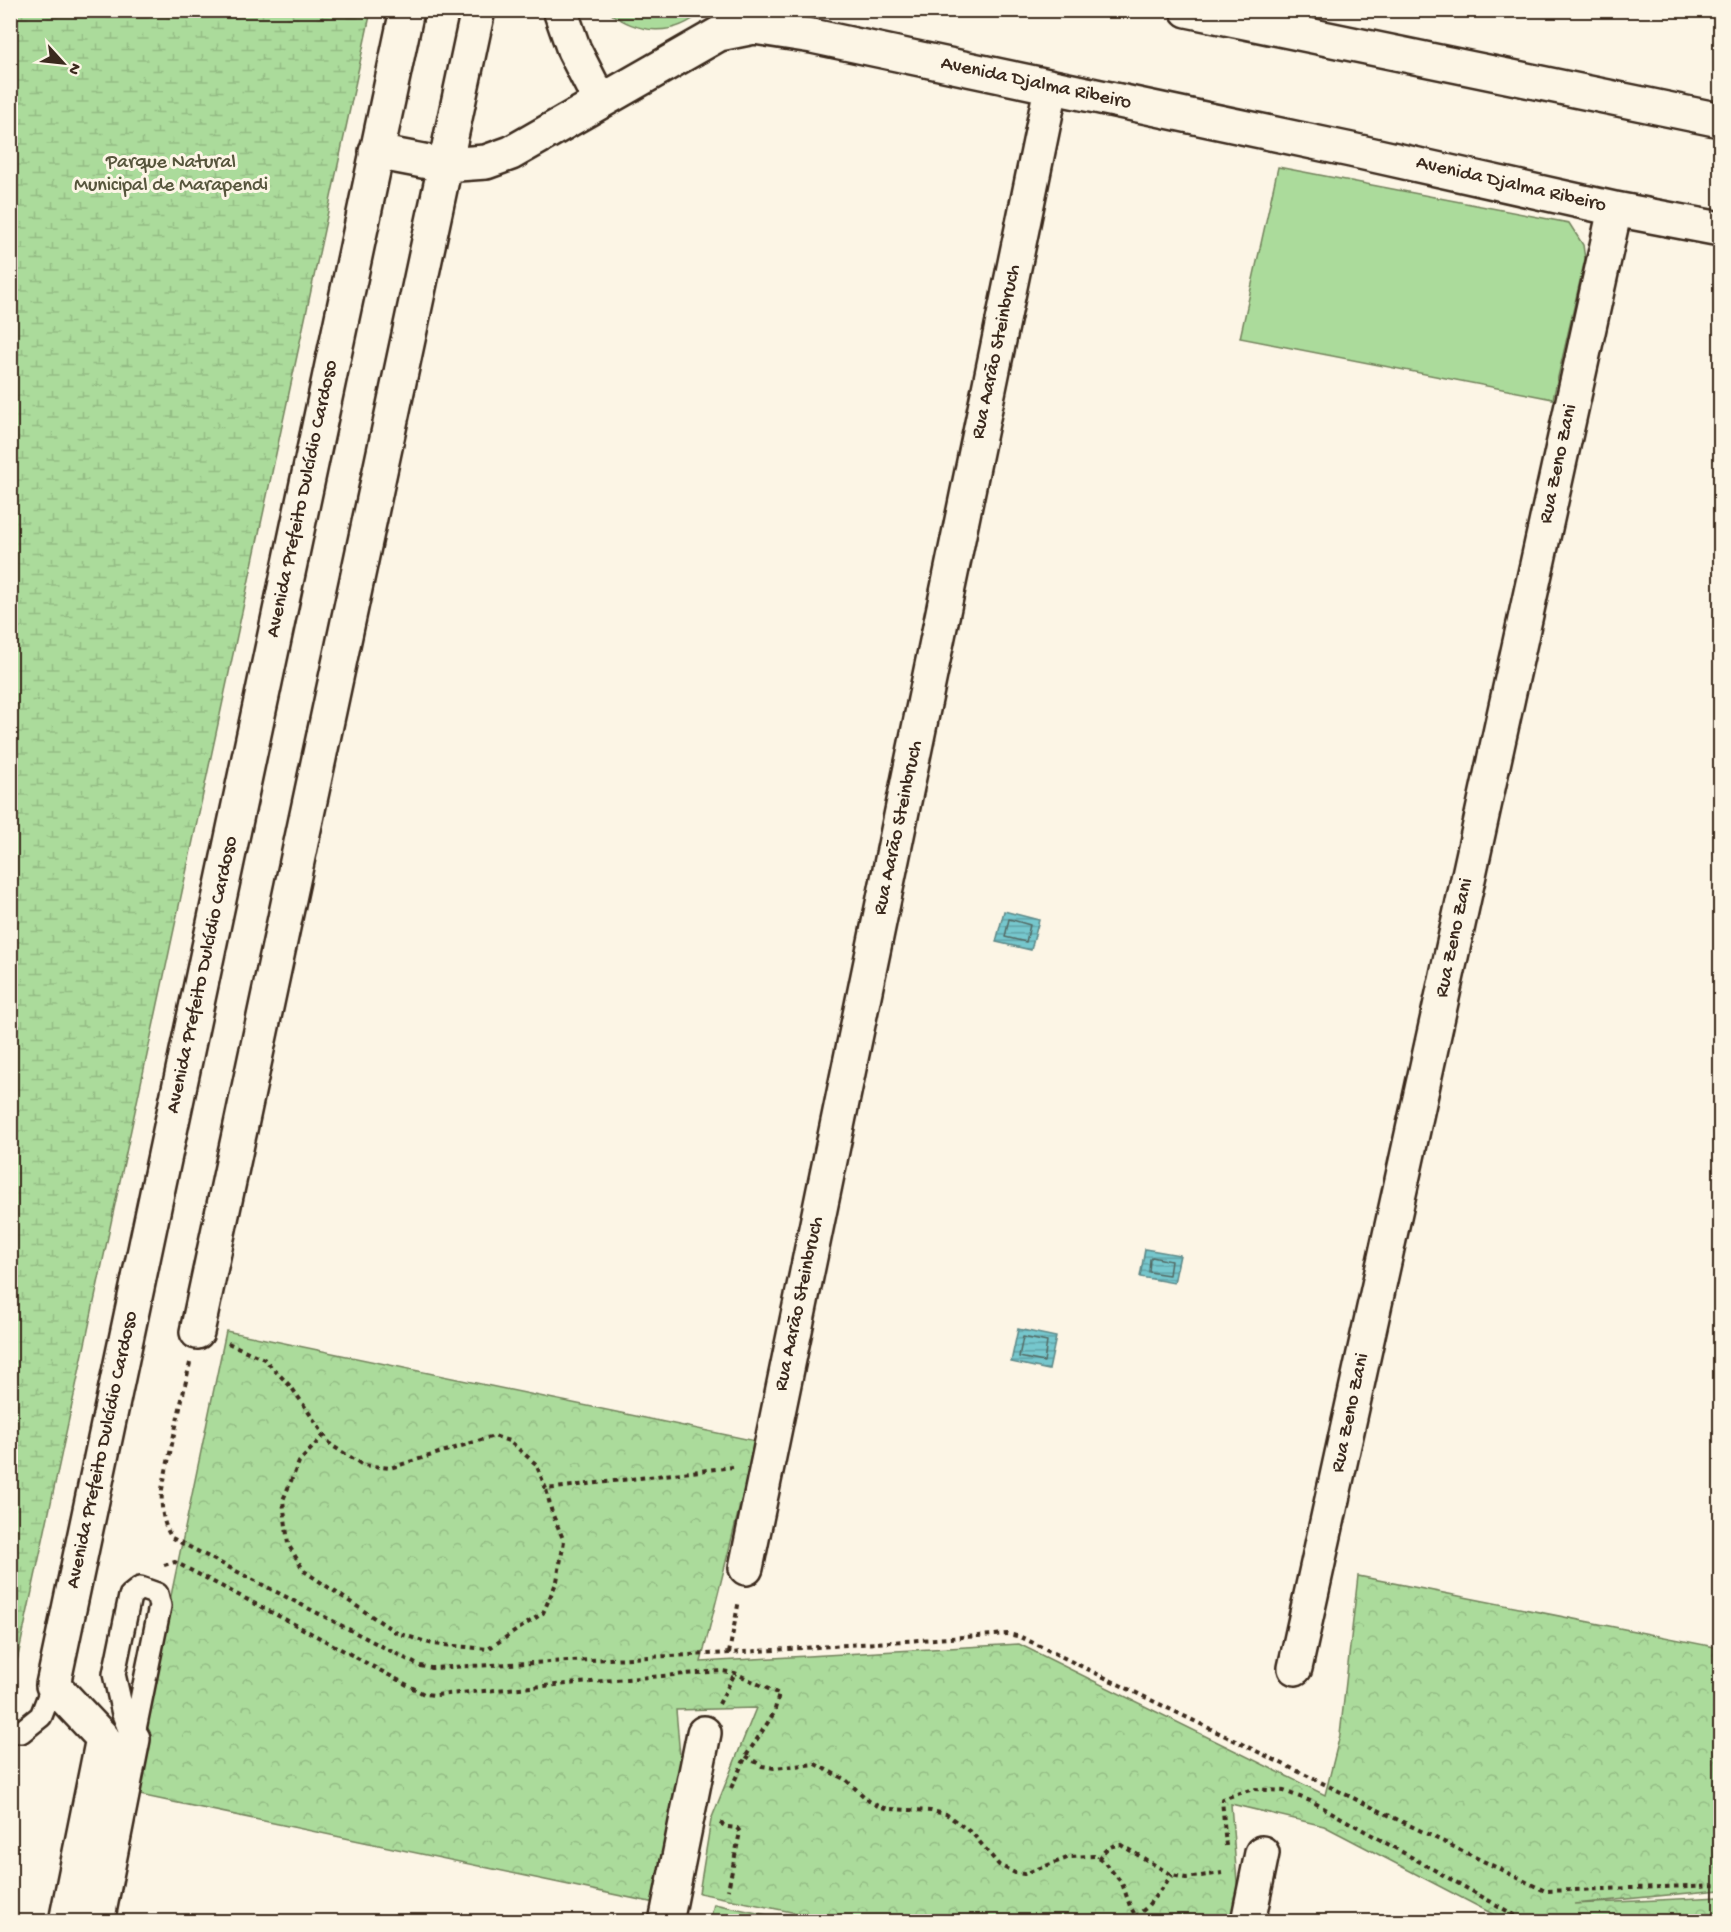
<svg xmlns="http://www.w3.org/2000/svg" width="1731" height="1932" viewBox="0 0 1731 1932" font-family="'Gochi Hand',sans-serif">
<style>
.green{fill:#abdb9b;stroke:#73825c;stroke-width:1.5}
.wetland{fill:url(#wetland-marsh);stroke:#73825c;stroke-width:1.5}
.park{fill:url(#park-crowns);stroke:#73825c;stroke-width:1.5}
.water{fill:url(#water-rules);stroke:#5e8887;stroke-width:1.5}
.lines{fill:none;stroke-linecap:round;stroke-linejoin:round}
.shore{stroke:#536964;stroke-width:1.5}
.service-casing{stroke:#3b2a1e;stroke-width:26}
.minor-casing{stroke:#3b2a1e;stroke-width:38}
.path{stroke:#3b2a1e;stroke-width:4;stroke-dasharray:4.5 4.5;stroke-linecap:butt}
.service{stroke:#fcf5e5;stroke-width:21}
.minor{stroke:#fcf5e5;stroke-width:33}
.labels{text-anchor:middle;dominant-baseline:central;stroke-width:6;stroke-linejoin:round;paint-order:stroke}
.street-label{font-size:20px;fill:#3b2a1e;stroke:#fcf5e5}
.park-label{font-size:20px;fill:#57563d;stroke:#fcf5e5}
</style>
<defs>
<pattern id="wetland-marsh" width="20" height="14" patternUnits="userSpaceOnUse" patternTransform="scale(1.5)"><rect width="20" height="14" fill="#abdb9b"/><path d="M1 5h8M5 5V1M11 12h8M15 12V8" fill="none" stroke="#94bc85"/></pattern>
<pattern id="park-crowns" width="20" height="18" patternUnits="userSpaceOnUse" patternTransform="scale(1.5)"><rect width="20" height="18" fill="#abdb9b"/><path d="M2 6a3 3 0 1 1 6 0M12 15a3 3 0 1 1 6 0" fill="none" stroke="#94bc85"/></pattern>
<pattern id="water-rules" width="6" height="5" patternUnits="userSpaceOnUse" patternTransform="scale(1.5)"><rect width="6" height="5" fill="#76c7cd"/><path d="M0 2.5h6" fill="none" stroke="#62a2a6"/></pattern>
</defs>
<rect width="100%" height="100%" fill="#fcf5e5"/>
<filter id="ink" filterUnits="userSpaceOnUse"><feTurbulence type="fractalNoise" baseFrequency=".0167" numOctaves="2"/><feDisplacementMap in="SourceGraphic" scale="12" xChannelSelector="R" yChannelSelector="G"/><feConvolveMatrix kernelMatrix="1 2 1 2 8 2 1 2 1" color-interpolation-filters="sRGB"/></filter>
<g filter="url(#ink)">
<path class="green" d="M607,11H703C673,38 638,34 607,11Z
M1278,167L1569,223L1583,245L1585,259L1553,399L1240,338Z
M714,1904L797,1921H710Z"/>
<path class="wetland" d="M11,10L371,11L11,1689L10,11Z"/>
<path class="park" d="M226,1331L756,1441L701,1662L1019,1644L1325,1795L1340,1735L1358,1576L1720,1648V1890L1574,1904L1720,1897V1921H1506L1324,1826L1231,1804L1240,1921H835L699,1893L711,1820L756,1708L676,1710L682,1780L655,1903L130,1793Z"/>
<path class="water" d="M1004,911L1039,920L1031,950L996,942Z
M1145,1249L1180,1255L1174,1283L1140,1277Z
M1018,1329L1056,1337L1049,1370L1011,1362Z"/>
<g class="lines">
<path class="shore" d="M1009,919L1030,925L1026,942L1005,937Z
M1152,1257L1171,1261L1169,1275L1149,1272L1150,1259Z
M1023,1337L1047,1342L1044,1362L1019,1357Z"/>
<g class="service-casing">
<path id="service" d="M140,1588L157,1594L160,1606L133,1739L123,1714L114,1674L130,1596Z
M10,1731L21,1732L41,1716L53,1685"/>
</g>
<g class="minor-casing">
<path id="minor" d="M560,10L574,50L600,101
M1187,10L1720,120
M376,152L444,165L486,162L511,153L719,34L754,27L812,36L1351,150L1615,209L1720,229
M197,1332L478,10
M746,1568L1051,88
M1295,1668L1615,209
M66,1922L103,1738L53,1685L407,10
M97,1922L133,1739
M666,1922L704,1733
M1248,1922L1262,1853"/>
</g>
<path class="path" d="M228,1343L264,1359L292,1388L331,1445L363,1465L390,1468L494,1436L509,1441L536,1464L546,1489L733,1467
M190,1363L162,1489C161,1506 162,1523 172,1538L420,1666L431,1668L729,1653L1008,1634L1021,1637L1545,1891L1720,1885
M324,1435L299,1462L283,1500L288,1544L304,1571L397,1633L433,1644L488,1649L543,1613L557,1581L564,1541L552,1513L546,1489
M164,1565L175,1562L294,1624L424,1694L436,1695L722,1671L735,1673L779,1694L774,1713L746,1756L731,1788
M729,1653L739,1600
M719,1704L735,1673
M746,1756L762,1766L774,1768L815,1764L846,1780L869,1801L880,1807L891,1809L931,1811L946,1814L973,1834L999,1865L1015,1873L1024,1874L1070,1857L1094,1856L1104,1862L1122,1883L1130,1906L1139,1922
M720,1823L727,1827L737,1828L740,1832L728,1890
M1226,1846L1222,1799L1253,1789L1284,1791L1313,1802L1527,1922
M1098,1859C1105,1850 1109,1845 1121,1845L1172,1875L1186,1878L1222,1873
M1135,1917L1146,1908L1172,1875
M1659,1922L1720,1916"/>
<use href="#service" class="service"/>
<use href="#minor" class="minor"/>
</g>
</g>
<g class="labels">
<g class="street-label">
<text transform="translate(1036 84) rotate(12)">Avenida Djalma Ribeiro</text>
<text transform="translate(1511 185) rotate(13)">Avenida Djalma Ribeiro</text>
<text transform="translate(997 352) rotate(-78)">Rua Aarão Steinbruch</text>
<text transform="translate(1559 464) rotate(-78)">Rua Zeno Zani</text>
<text transform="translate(303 499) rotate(-78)">Avenida Prefeito Dulcídio Cardoso</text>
<text transform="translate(899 828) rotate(-78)">Rua Aarão Steinbruch</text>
<text transform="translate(1455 938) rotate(-78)">Rua Zeno Zani</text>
<text transform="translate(203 975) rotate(-78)">Avenida Prefeito Dulcídio Cardoso</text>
<text transform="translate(800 1304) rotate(-78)">Rua Aarão Steinbruch</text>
<text transform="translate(1351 1413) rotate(-78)">Rua Zeno Zani</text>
<text transform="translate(103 1450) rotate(-78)">Avenida Prefeito Dulcídio Cardoso</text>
</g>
<g class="park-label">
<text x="171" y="163">Parque Natural<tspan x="171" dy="23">Municipal de Marapendi</tspan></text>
</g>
</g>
<rect width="1731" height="1932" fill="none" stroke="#fcf5e5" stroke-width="36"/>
<rect x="18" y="18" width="1695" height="1896" fill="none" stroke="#3b2a1e" stroke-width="2" filter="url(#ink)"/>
<g transform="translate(63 63) rotate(117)" stroke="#fcf5e5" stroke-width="4.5" paint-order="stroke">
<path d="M0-4.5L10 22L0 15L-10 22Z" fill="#3b2a1e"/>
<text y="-9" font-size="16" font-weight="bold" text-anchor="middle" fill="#3b2a1e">N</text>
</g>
</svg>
